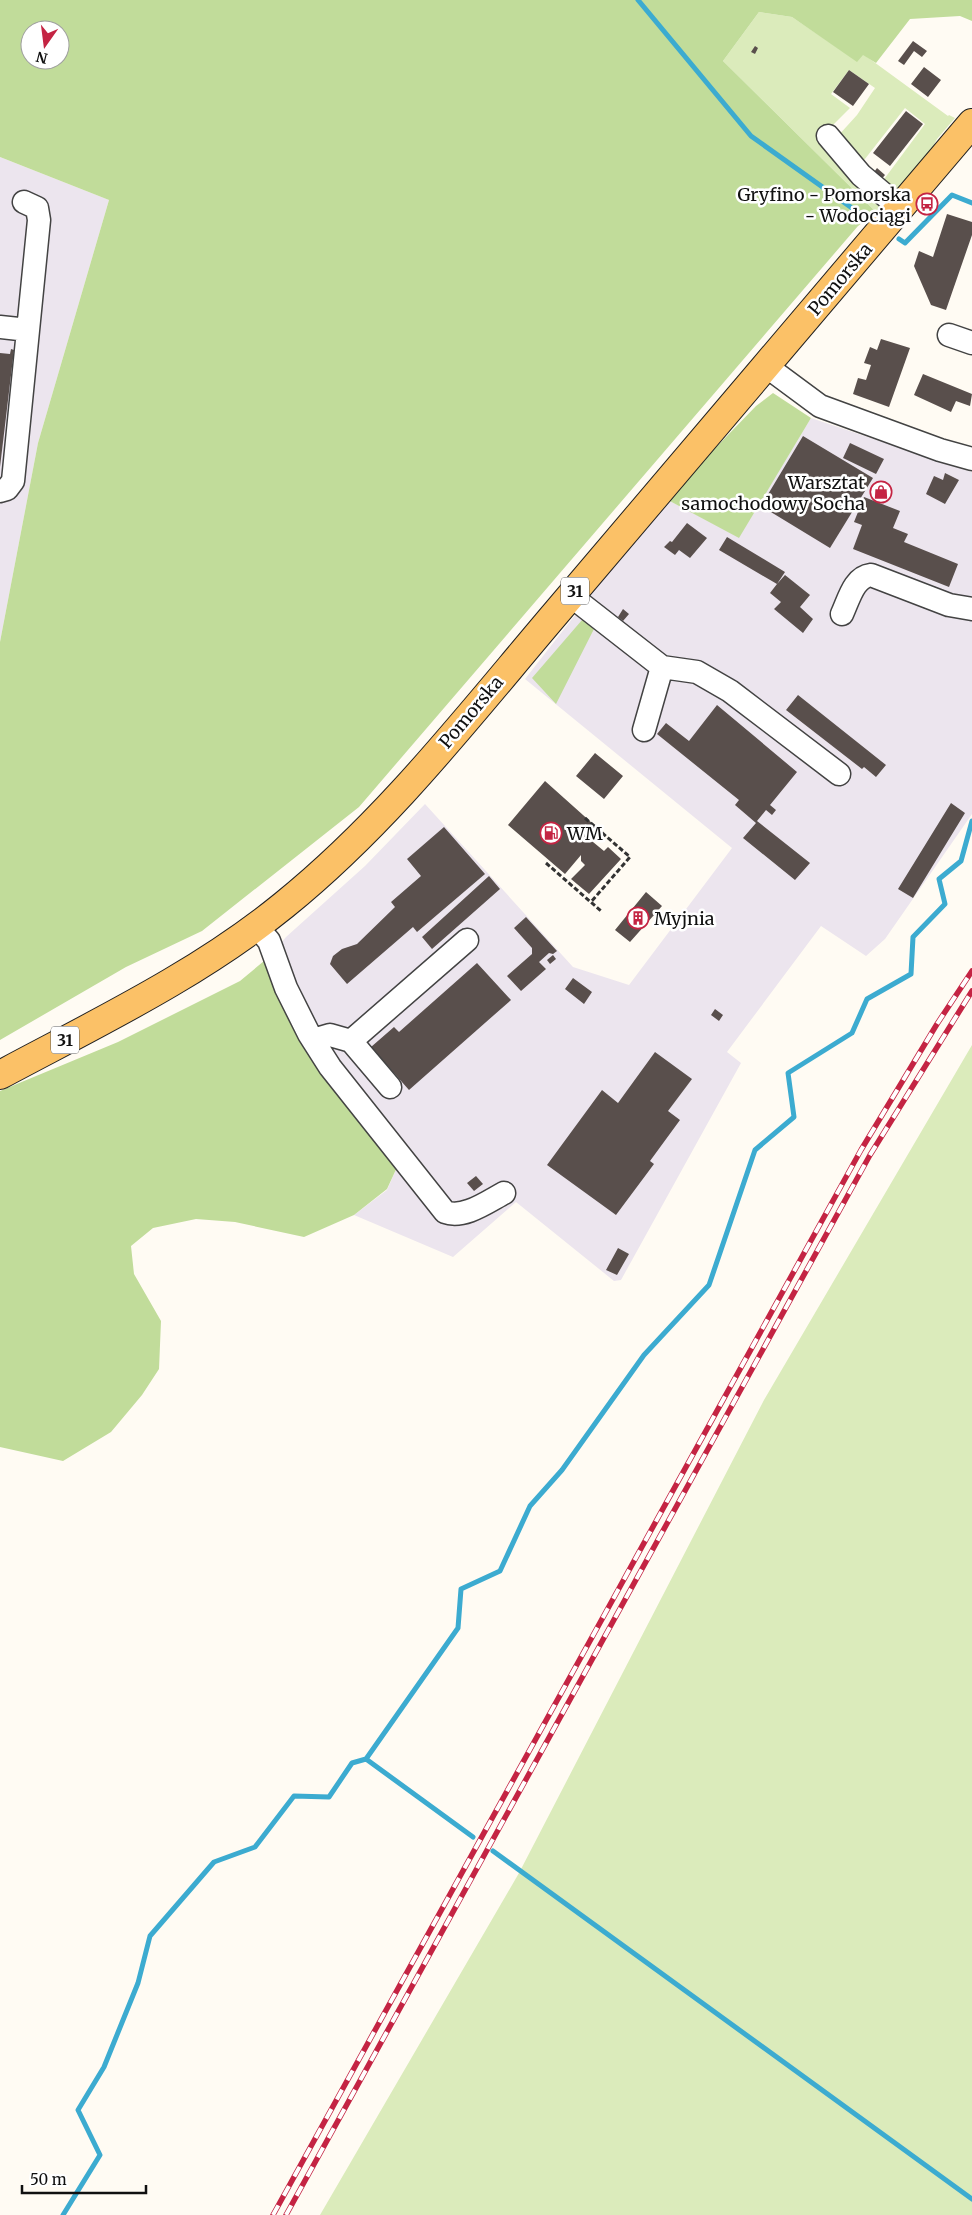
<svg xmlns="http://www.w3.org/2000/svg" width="972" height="2215" viewBox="0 0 972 2215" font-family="Merriweather,serif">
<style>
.industrial{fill:#ece5ee}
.green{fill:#dbebbb}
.forest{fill:#c1dc9a;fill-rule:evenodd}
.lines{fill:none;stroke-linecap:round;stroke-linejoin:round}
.stream{stroke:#3cabd0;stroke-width:5}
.building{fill:#594f4c}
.minor-casing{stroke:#434343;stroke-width:25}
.major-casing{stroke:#212121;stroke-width:30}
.path{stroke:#323232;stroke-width:3;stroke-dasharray:5 2.5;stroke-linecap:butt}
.minor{stroke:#fff;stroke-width:22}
.major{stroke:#fbc167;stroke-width:28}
.rail-casing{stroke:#c42443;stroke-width:5.5}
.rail{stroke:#fff;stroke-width:4;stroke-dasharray:11;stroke-linecap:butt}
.labels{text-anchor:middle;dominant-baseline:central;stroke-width:5;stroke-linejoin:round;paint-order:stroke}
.shield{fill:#fff;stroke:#585858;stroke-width:1}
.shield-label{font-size:16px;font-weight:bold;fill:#101010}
.poi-label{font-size:18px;fill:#101010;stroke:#fff;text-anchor:end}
.street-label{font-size:18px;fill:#101010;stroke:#fff}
</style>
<rect width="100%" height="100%" fill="#fffbf3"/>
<path class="industrial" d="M0,157L109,200L38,443L0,642Z
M811,418L972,472V814L885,939L866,956L821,926L727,1052L741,1063L621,1280L614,1281L516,1202L453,1257L354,1215L387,1190L399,1163L270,956L286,937L365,866L425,804L573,967L629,985L732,848L525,679L666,499L739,537Z"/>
<path class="green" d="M759,12L792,17L857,61L863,54L948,116L949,115L955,118L937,139L925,162L894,195L882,182L925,124L905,108L861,164L837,137L857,115L875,88L849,70L831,94L850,108L817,141L883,203L876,212L723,61Z
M972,1045V2215H320L519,1873L764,1400Z"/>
<path class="forest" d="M0,0H972V21L960,16L910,19L876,63L863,55L857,62L792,17L759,12L723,61L876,212L858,226L359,807L202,931L126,967L0,1040V642L38,443L109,200L0,157ZM30,30H60V60H30Z
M773,393L811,418L739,538L666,499L756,406Z
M582,620L595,627L556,704L532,678Z
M270,956L399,1163L387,1189L354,1215L304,1237L235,1222L196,1219L153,1228L131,1246L134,1274L161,1321L159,1369L142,1395L111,1432L63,1461L0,1447V1091L118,1042L240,981Z"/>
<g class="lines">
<path class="stream" d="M638,0L751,136L873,223
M899,239L905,243L952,195L972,203
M473,1837L366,1759L458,1628L461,1589L500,1571L530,1506L562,1470L644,1355L709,1285L755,1150L794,1117L788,1073L852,1033L867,999L911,974L913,937L945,904L939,879L961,861L972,821
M493,1851L972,2199
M63,2215L100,2155L78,2110L104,2067L138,1983L150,1936L214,1862L255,1847L294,1796L329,1797L352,1763L366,1759"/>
</g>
<path class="building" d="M913,41L927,51L922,57L914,51L904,65L898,61Z
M755,46L758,48L755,54L751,52Z
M924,67L941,80L928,97L911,84Z
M849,70L869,84L853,106L833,92Z
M906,111L923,124L890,166L873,153Z
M877,168L885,175L880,181L872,175Z
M947,214L972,222V235L946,310L931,305L914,266L919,251L933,257Z
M881,339L910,348L889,407L853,394L858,378L866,380L871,365L864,363L870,347L877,350Z
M11,349L14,350L0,467V353L10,354Z
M923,374L972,394L970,406L956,401L951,412L914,395Z
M803,436L873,478L830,548L761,506Z
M850,443L884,459L876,474L843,458Z
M945,473L959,480L945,504L926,494L934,476L943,480Z
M864,497L900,511L893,528L908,534L904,542L958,564L949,587L853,549L862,525L854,522Z
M687,523L707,538L690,558L679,550L675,555L664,547L670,541L672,542Z
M727,537L785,572L777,584L785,575L810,595L800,607L813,619L803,633L774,609L781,602L770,593L777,584L719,550Z
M623,609L629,614L623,621L618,617Z
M798,695L886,765L876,777L864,767L862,769L786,710Z
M717,705L797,772L770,805L776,810L772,815L766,810L757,821L810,863L795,880L743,838L756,823L735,805L739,800L657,734L666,723L689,741Z
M595,753L623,776L604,799L576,776Z
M545,781L602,832L593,842L604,851L608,847L621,859L589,894L571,879L585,865L581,861V855L565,874L508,825Z
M951,803L965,813L913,898L898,889Z
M444,827L485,874L417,932L413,927L347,984L330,964L333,956L342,949L357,944L395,907L391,902L421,876L407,859Z
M489,876L500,889L432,949L422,937Z
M646,892L662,906L630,942L615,930Z
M526,917L557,951L553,954L549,953L539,962L546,969L521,991L507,976L532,954V948L514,928Z
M553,955L556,959L550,964L547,960Z
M477,963L511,1000L409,1090L371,1047L394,1027L399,1032Z
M573,978L592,992L584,1004L565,989Z
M715,1009L723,1015L719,1021L711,1015Z
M655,1052L692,1079L668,1111L680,1120L650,1161L654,1164L616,1215L547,1165L602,1090L618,1103Z
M476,1176L483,1184L474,1191L467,1183Z
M618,1248L629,1254L617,1275L606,1270Z"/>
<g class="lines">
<g class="minor-casing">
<path id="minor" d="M828,136L861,175L900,208
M0,327L28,330
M949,335L972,343
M766,366L820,406L940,450L972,459
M0,491L7,489L13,481L39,220L37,208L24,202
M571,596L662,667L697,672L730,691L839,774
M842,614C849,599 854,577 871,575L949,605L972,609
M644,730L662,667
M256,926L269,941L286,988L309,1034L330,1067L445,1212C464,1219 487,1202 504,1193
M313,1040L330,1035L351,1041L467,940
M351,1041L390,1087"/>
</g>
<g class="major-casing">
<path id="major" d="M0,1075C97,1023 198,975 284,905C388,821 470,714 556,613C695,450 833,286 972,123"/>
</g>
<path class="path" d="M585,818L630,857L591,902
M546,863L601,911"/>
<use href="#minor" class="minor"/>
<use href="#major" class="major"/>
<g class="rail-casing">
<path id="rail" d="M273,2215L861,1150L937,1024L972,971
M286,2215L870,1155L972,991"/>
</g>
<use href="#rail" class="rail"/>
</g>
<defs>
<g id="bus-ring" transform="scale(1.125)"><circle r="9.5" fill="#fff" stroke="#c42443" stroke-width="1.5"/><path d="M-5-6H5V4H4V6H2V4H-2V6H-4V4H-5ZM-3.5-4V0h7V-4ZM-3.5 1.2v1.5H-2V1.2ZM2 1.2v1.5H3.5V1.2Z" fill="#c42443"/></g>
<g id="shop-ring" transform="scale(1.125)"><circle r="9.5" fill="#fff" stroke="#c42443" stroke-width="1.5"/><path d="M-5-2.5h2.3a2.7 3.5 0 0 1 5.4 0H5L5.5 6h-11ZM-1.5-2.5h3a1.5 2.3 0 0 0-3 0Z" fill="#c42443"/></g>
<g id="fuel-ring" transform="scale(1.125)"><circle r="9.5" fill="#fff" stroke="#c42443" stroke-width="1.5"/><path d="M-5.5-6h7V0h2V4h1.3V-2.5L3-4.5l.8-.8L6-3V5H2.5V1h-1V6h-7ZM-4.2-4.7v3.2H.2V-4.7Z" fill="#c42443"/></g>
<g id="building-ring" transform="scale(1.125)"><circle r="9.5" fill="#fff" stroke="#c42443" stroke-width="1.5"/><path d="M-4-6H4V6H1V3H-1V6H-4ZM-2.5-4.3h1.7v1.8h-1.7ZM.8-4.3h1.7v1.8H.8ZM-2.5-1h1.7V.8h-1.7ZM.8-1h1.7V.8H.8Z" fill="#c42443"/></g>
</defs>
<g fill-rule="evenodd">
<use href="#bus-ring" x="927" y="204"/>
<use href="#shop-ring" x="881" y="492"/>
<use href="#fuel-ring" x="551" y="833"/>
<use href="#building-ring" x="638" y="918"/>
</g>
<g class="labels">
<g class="shield">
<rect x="561" y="577.5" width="28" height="27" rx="4"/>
<rect x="51" y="1026.5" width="28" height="27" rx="4"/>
</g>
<g class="shield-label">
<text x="575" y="591">31</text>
<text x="65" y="1040">31</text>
</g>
<g class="poi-label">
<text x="911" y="194">Gryfino - Pomorska<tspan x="911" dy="21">- Wodociągi</tspan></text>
<text x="865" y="482">Warsztat<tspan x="865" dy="21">samochodowy Socha</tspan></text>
<text x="567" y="833" text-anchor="start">WM</text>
<text x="654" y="918" text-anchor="start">Myjnia</text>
</g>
<g class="street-label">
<text transform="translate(840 279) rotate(-50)">Pomorska</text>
<text transform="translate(471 712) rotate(-50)">Pomorska</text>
</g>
</g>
<g transform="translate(45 45) rotate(194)"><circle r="24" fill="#ffffff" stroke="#9f9f9f"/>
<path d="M0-4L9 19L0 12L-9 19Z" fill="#c42443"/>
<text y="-8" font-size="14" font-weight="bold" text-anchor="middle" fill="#101010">N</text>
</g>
<path d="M22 2185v8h124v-8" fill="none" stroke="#101010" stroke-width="2.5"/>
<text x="30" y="2185" font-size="15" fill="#101010" stroke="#ffffff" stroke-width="4" paint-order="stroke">50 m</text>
</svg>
